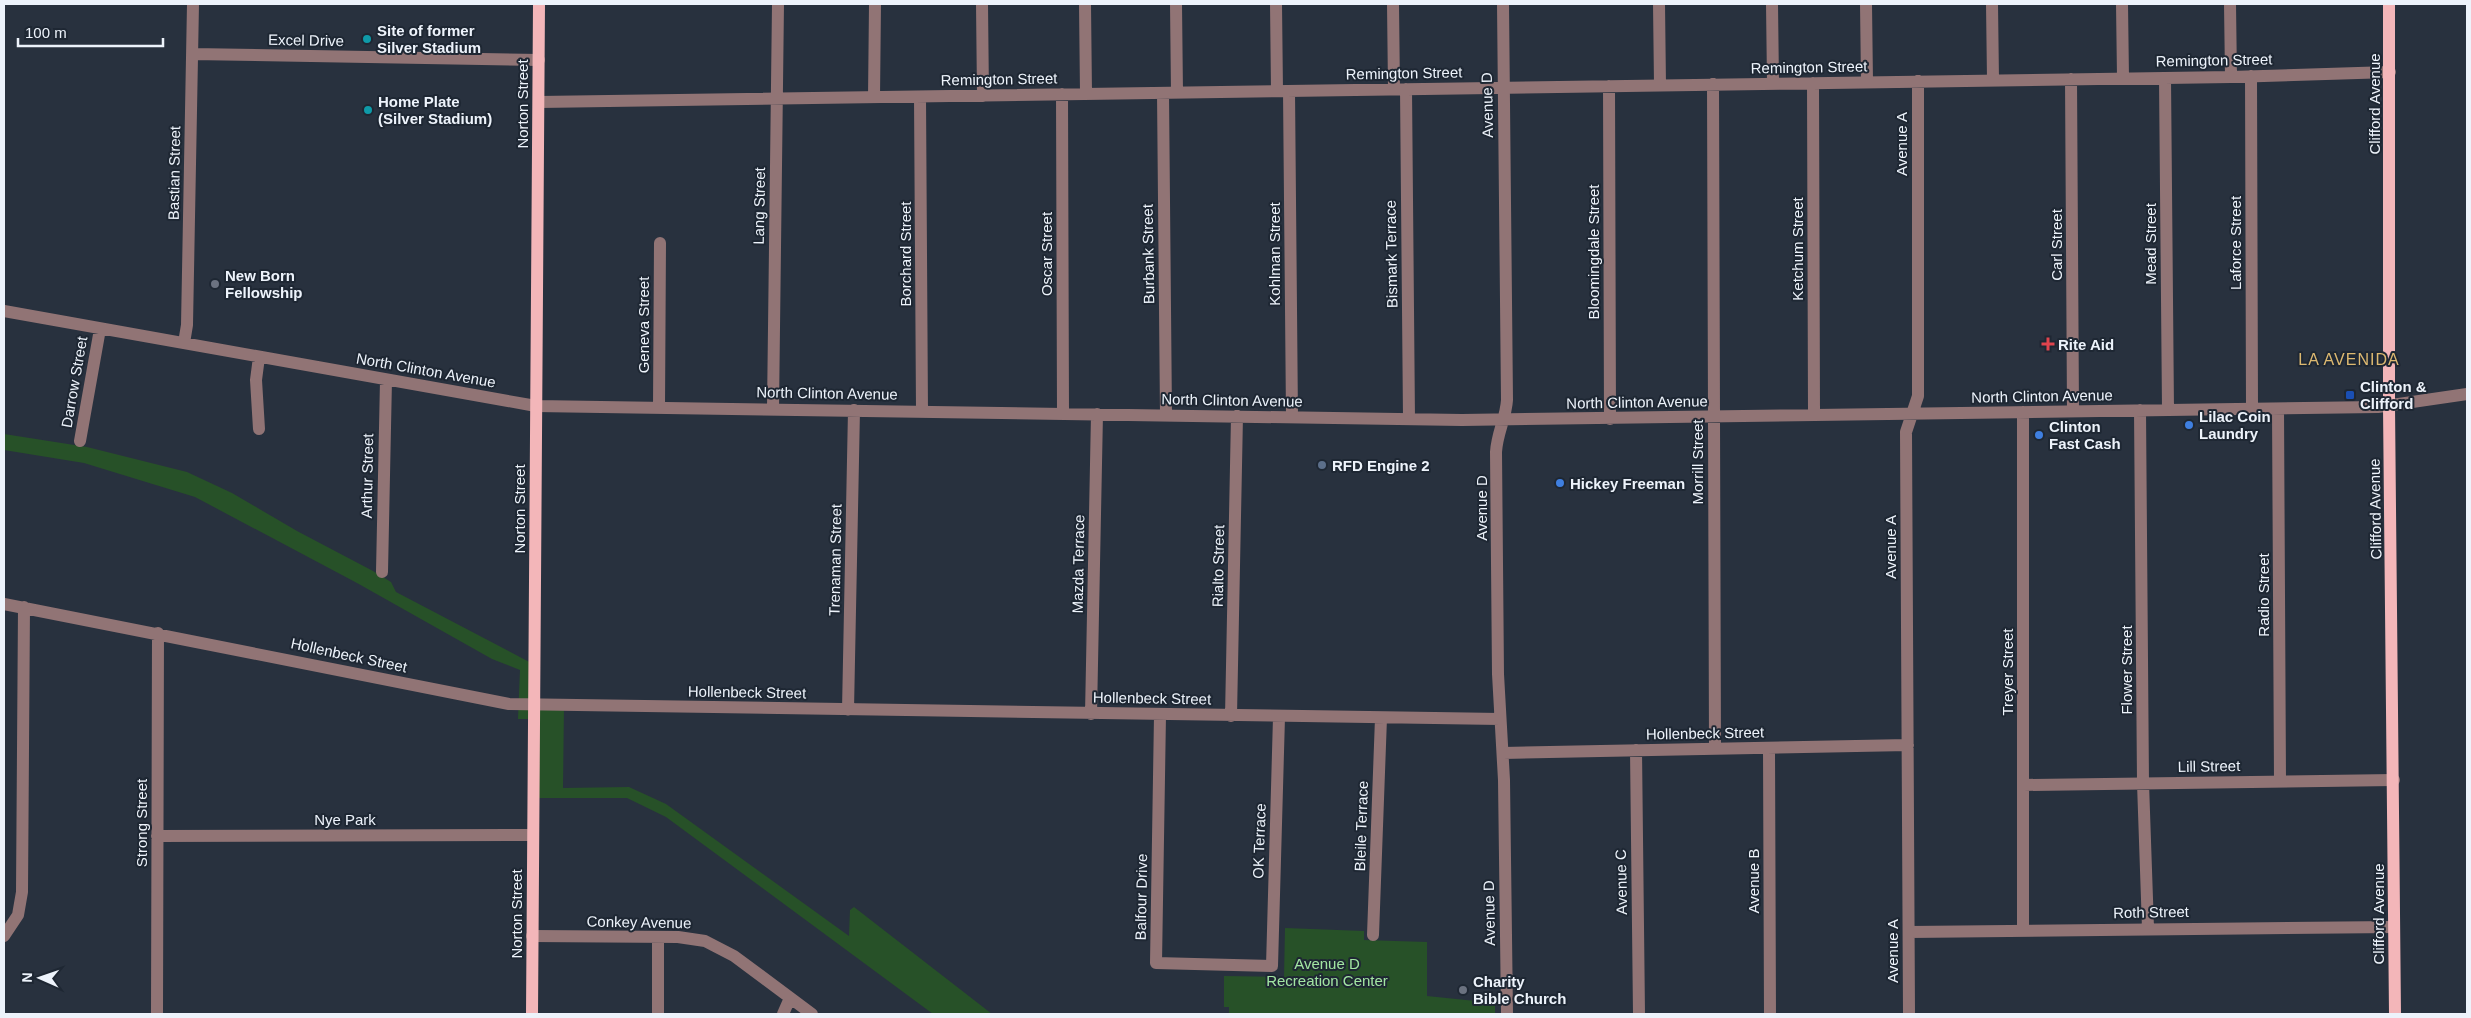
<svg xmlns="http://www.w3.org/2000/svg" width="2471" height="1018" viewBox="0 0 2471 1018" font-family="Arial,sans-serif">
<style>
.green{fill:#275128}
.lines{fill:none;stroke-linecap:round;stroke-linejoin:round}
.minor{stroke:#917475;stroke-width:12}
.major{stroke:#f3b6b9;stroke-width:12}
.culture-dot{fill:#0f9aa8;stroke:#1e2733;stroke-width:2}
.worship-dot{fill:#6b7280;stroke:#1e2733;stroke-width:2}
.health-dot{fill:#e0444e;stroke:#1e2733;stroke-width:2}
.transit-dot{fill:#1a4fb4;stroke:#1e2733;stroke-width:2}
.shop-dot{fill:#3f7fe0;stroke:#1e2733;stroke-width:2}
.service-dot{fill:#5c6f8a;stroke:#1e2733;stroke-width:2}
.labels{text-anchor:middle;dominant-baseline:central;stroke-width:4;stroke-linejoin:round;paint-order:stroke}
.poi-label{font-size:15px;font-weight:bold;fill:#edf3fb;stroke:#1e2733;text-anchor:start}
.street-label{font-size:15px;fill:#edf3fb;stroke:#1e2733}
.park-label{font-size:15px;fill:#a2e5a2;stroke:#1e2733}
.neighbourhood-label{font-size:16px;letter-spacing:1px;fill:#ddb971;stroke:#1e2733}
</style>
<rect width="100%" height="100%" fill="#28313e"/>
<path class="green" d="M4,434L87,447L187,472L232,493L297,531L373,571L391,582L396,592L535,665L534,705L564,706L563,788L629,787L666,804L849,936L850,910L854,907L992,1014H933L666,817L627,798H533V719H518L520,670L492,659L357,583L195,497L84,463L4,450Z
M1285,928L1364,931V940L1427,942V996L1495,1003V1014H1229V1007H1224V976L1284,977Z"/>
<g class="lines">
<path class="minor" d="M982,4L983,96
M1085,4L1086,94
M1176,4L1177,93
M1276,4L1277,91
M1393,4L1394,89
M1503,4L1507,400C1506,418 1497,433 1496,452L1498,674L1504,780L1507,1014
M1659,4L1660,85
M1772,4L1773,83
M1866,4L1867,82
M1992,4L1993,80
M2122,4L2123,78
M2230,4L2231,77
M192,54L539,60
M2251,76L2252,409
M2165,78L2168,410
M2071,79L2073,411
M1813,83L1814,415
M1713,84L1715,749
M1609,86L1610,419
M1406,89L1409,419
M1289,91L1292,417
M1163,93L1166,415
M1062,94L1063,414
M874,97L875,4
M920,97L922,411
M539,102L2231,77L2390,72
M4,311L536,406L1462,420L2378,407L2467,394
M184,343L187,325L193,4
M659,407L660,243
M773,409L778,4
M2278,409L2280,781
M2140,410L2143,783L2148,928
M2023,412V931
M259,429L256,380L259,357
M80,441L100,329
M382,572L386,380
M4,604L509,704L1500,719
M848,710L854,410
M1091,714L1097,414
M1160,715L1156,963L1272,966L1279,717
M1231,716L1237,416
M1769,748L1770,1014
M1636,750L1639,1014
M1503,753L1908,745
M2024,785L2394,780
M157,836L532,835
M1909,932L2394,927
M1373,935L1381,718
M4,936L18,915L22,892L24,607
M532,936L678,937L705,941L734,956L812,1014
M157,1014L158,633
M658,1014V937
M783,1014L790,998
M1909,1014L1906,432L1918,396V81"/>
<path class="major" d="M2389,4V407L2395,1014
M532,1014L539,4"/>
</g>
<g class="culture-dot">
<circle cx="367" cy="39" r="5"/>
<circle cx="368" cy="110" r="5"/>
</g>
<g class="worship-dot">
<circle cx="215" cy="284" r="5"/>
<circle cx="1463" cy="990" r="5"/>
</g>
<path class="health-dot" d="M2045.5 336.5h5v5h5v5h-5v5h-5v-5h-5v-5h5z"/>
<rect class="transit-dot" x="2345" y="390" width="10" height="10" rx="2.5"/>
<g class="shop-dot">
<circle cx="2189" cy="425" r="5"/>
<circle cx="2039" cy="435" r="5"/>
<circle cx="1560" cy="483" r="5"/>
</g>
<circle class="service-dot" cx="1322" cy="465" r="5"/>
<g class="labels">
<g class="poi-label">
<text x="377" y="30">Site of former<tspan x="377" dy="17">Silver Stadium</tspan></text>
<text x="378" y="101">Home Plate<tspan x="378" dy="17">(Silver Stadium)</tspan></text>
<text x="225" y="275">New Born<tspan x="225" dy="17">Fellowship</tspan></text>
<text x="2058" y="344">Rite Aid</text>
<text x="2360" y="386">Clinton &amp;<tspan x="2360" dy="17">Clifford</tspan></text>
<text x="2199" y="416">Lilac Coin<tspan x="2199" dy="17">Laundry</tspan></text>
<text x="2049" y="426">Clinton<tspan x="2049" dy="17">Fast Cash</tspan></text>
<text x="1332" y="465">RFD Engine 2</text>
<text x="1570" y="483">Hickey Freeman</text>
<text x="1473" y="981">Charity<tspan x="1473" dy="17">Bible Church</tspan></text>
</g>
<g class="street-label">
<text transform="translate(306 40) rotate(1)">Excel Drive</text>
<text transform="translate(2214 60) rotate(-1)">Remington Street</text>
<text transform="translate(1809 67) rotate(-1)">Remington Street</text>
<text transform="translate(1404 73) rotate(-1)">Remington Street</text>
<text transform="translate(999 79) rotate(-1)">Remington Street</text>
<text transform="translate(522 104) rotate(-90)">Norton Street</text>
<text transform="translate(2374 104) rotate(-90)">Clifford Avenue</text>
<text transform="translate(1487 105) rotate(-91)">Avenue D</text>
<text transform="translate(1901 144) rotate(-90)">Avenue A</text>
<text transform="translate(174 173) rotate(-89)">Bastian Street</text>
<text transform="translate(759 206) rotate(-89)">Lang Street</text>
<text transform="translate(2235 243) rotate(-90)">Laforce Street</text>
<text transform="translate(2150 244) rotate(-90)">Mead Street</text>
<text transform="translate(2056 245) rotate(-90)">Carl Street</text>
<text transform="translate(1797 249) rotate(-90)">Ketchum Street</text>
<text transform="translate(1593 252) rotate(-90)">Bloomingdale Street</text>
<text transform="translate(905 254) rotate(-90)">Borchard Street</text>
<text transform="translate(1046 254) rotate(-90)">Oscar Street</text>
<text transform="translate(1148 254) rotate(-91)">Burbank Street</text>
<text transform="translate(1274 254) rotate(-90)">Kohlman Street</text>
<text transform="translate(1391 254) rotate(-91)">Bismark Terrace</text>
<text transform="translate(643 325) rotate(-90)">Geneva Street</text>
<text transform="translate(426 370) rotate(10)">North Clinton Avenue</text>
<text transform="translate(74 382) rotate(-80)">Darrow Street</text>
<text transform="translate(827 393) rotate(1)">North Clinton Avenue</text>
<text transform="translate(2042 396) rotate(-1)">North Clinton Avenue</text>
<text transform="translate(1232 400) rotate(1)">North Clinton Avenue</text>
<text transform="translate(1637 402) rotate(-1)">North Clinton Avenue</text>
<text transform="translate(1697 462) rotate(-90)">Morrill Street</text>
<text transform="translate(367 476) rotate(-89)">Arthur Street</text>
<text transform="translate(1481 508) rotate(-90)">Avenue D</text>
<text transform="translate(519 509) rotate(-90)">Norton Street</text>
<text transform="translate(2375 509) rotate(-91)">Clifford Avenue</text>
<text transform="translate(1890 547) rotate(-90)">Avenue A</text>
<text transform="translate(835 560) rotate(-89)">Trenaman Street</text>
<text transform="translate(1078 564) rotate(-89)">Mazda Terrace</text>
<text transform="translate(1218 566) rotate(-89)">Rialto Street</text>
<text transform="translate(2263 595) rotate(-90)">Radio Street</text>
<text transform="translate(349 655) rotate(12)">Hollenbeck Street</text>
<text transform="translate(2126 670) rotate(-90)">Flower Street</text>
<text transform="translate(2007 672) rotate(-90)">Treyer Street</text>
<text transform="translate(747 692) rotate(1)">Hollenbeck Street</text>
<text transform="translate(1152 698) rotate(1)">Hollenbeck Street</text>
<text transform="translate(1705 733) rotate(-1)">Hollenbeck Street</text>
<text transform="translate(2209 766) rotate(-1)">Lill Street</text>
<text x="345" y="819">Nye Park</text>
<text transform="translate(141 823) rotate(-90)">Strong Street</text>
<text transform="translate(1361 826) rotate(-88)">Bleile Terrace</text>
<text transform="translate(1259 841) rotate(-88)">OK Terrace</text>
<text transform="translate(1753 881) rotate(-90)">Avenue B</text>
<text transform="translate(1621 882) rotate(-91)">Avenue C</text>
<text transform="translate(1141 897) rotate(-89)">Balfour Drive</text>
<text transform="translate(2151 912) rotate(-1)">Roth Street</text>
<text transform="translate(1489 913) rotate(-91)">Avenue D</text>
<text transform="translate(516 914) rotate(-90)">Norton Street</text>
<text transform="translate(2378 914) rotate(-90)">Clifford Avenue</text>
<text transform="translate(639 922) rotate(1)">Conkey Avenue</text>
<text transform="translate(1892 951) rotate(-90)">Avenue A</text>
</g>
<g class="park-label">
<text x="1327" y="963">Avenue D<tspan x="1327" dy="17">Recreation Center</tspan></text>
</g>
<g class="neighbourhood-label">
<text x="2349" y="359">LA AVENIDA</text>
</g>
</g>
<rect width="2471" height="1018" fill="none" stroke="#edf3fb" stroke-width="10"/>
<g transform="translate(40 978) rotate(272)" stroke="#1e2733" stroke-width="4" paint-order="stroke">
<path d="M0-4L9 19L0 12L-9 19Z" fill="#edf3fb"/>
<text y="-8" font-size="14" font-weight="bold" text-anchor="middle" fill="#edf3fb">N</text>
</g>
<path d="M18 38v8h145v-8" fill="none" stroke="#edf3fb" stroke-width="2.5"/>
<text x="25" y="38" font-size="15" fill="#edf3fb" stroke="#1e2733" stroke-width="4" paint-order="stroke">100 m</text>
</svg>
